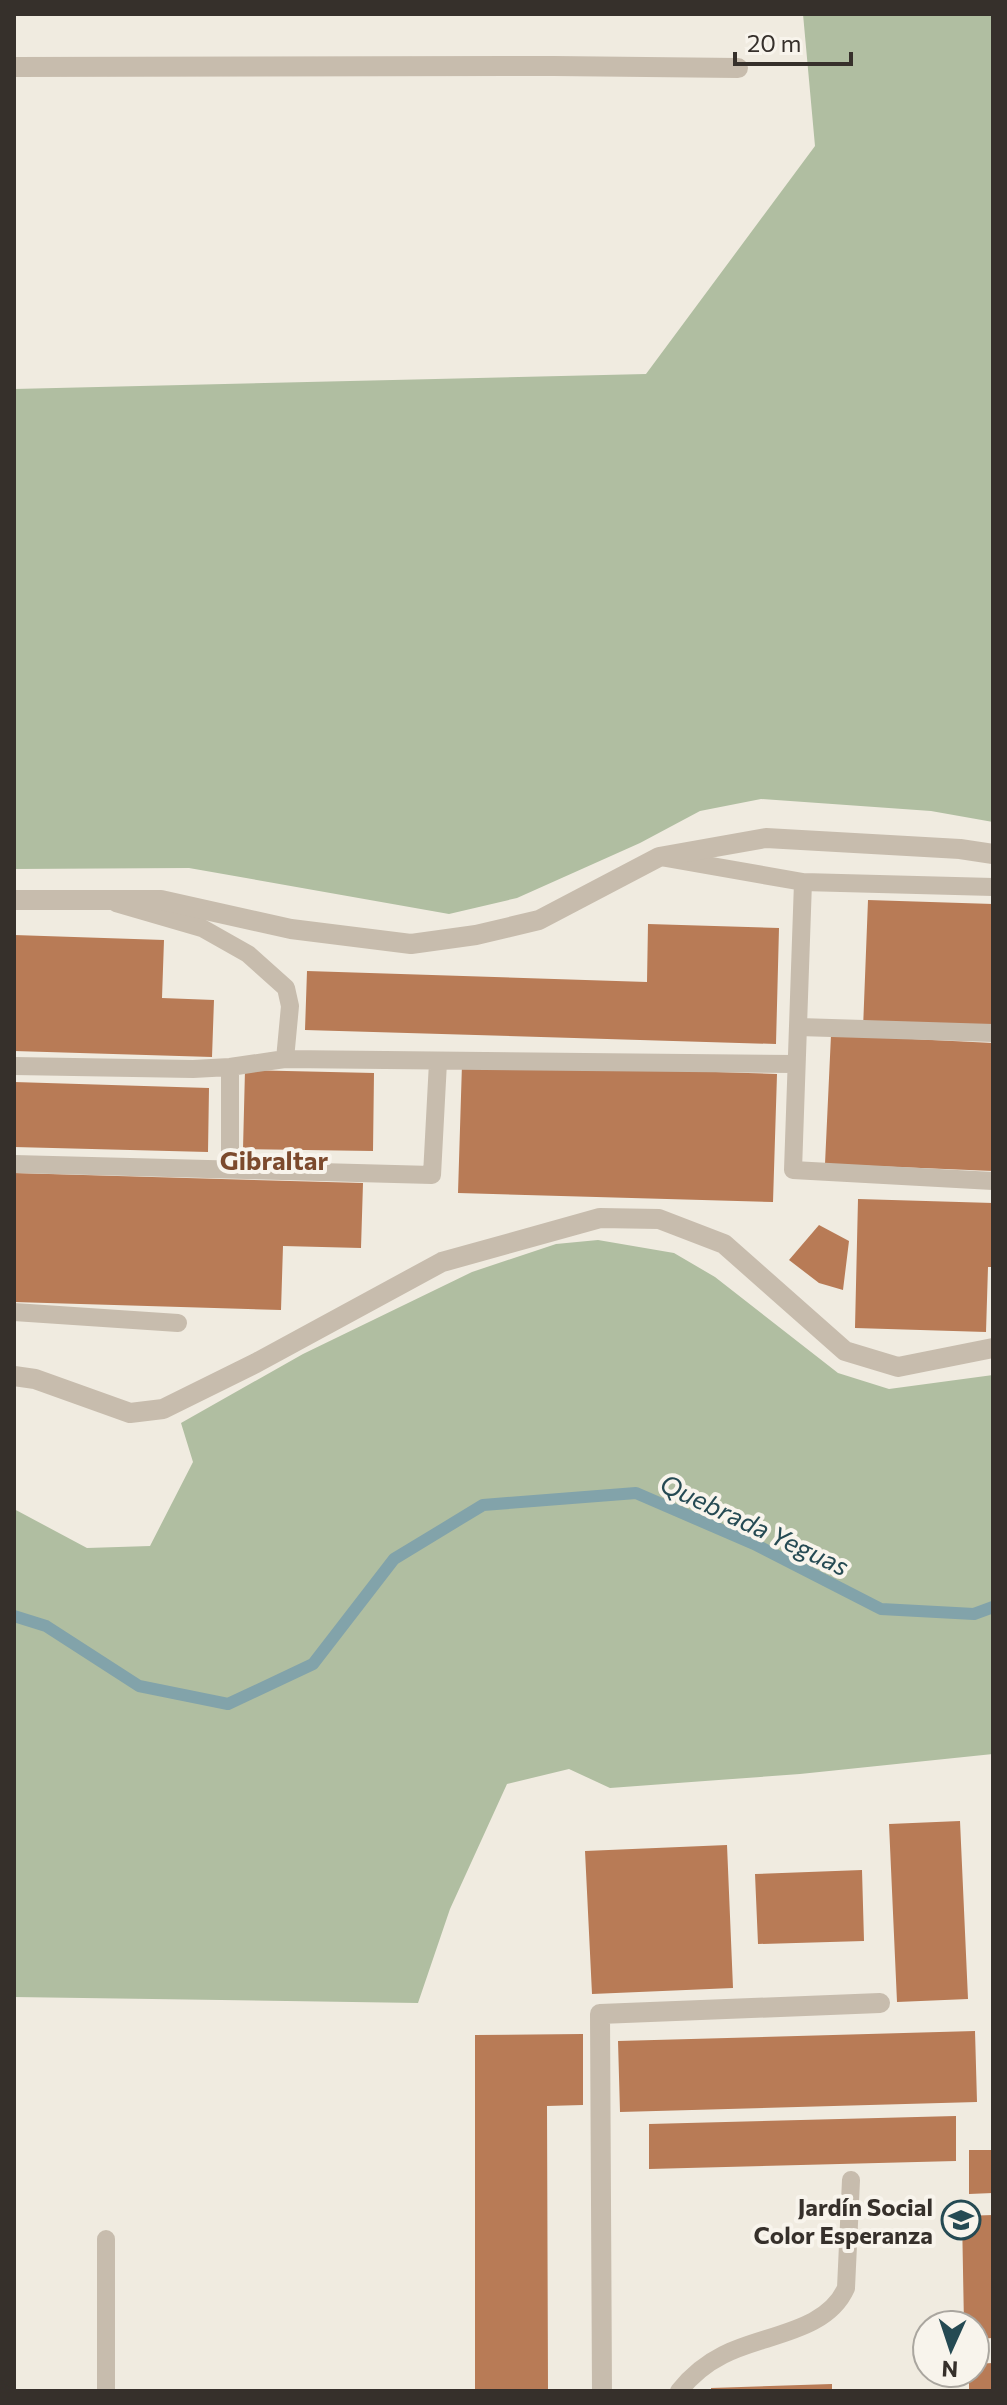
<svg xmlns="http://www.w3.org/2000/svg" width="1007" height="2405" viewBox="0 0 1007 2405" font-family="Commissioner,sans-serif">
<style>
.green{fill:#b0bea1}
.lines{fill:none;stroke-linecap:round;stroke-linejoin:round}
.stream{stroke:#82a3aa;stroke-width:12}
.building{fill:#b87b56}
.service{stroke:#c7bcad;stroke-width:18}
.minor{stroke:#c7bcad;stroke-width:20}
.labels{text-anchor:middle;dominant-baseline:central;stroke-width:8;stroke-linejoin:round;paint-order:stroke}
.poi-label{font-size:24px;font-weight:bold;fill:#36302b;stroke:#f8f4ec;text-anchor:end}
.neighbourhood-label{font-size:26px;font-weight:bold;fill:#7c4a2d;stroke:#f8f4ec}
.water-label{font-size:26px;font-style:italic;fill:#254a53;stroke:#f8f4ec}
</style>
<rect width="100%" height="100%" fill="#f0ebe0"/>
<path class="green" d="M803,14H993V822L931,811L761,799L700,811L640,843L517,898L449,914L189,868L14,869V389L646,374L815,146Z
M598,1240L674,1253L715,1277L838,1373L889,1389L993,1375V1754L800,1774L610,1788L569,1769L507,1784L450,1909L418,2003L14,1997V1509L87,1548L150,1546L193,1462L181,1423L303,1354L472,1272L556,1244Z"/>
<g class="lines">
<path class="stream" d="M14,1616L46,1626L139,1686L228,1704L313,1664L394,1559L483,1505L636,1493L754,1544L881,1609L974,1614L993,1607"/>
</g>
<path class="building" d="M868,900L993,904V1032L863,1029Z
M648,924L779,928L776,1044L305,1030L307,971L647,982Z
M14,935L164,940L162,998L214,1000L212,1057L14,1051Z
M831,1035L993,1043V1171L825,1164Z
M462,1064L777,1074L773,1202L458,1193Z
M245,1070L374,1073L373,1151L243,1149Z
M14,1082L209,1088L208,1152L14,1147Z
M14,1173L363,1183L361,1248L283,1246L281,1310L14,1302Z
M858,1199L993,1203V1267H988L986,1332L855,1328Z
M819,1225L849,1241L843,1290L819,1283L789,1260Z
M960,1821L968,1999L897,2002L889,1824Z
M727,1845L733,1988L592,1994L585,1851Z
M862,1870L864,1941L758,1944L755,1874Z
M975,2031L977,2102L620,2112L618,2041Z
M583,2034V2105L547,2106L548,2389L475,2390V2035Z
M956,2116V2161L649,2169V2124Z
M969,2150H993V2193L969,2194Z
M993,2215V2338L975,2339V2325H964L962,2216Z
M993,2363V2391H969V2373H975V2364Z
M832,2384V2391H711V2388Z"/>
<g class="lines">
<path class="service" d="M666,858L803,882L993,887
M803,882L793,1170L993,1181
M116,903L202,928L248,954L286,988L290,1006L285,1059
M799,1027L993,1033
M14,1066L193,1069L230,1067L285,1059L795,1064
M14,1164L432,1175L438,1062
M230,1168V1067
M14,1312L178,1323
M106,2391V2239
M679,2391C691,2376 705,2364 723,2355C763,2334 826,2333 846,2288L851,2180"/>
<path class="minor" d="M14,67L554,66L738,68
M14,900H161L291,929L411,944L476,935L539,920L659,857L766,838L960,849L993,854
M14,1376L35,1379L130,1413L163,1409L256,1363L442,1262L600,1218L659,1219L724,1244L845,1351L898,1367L993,1348
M602,2391L600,2014L880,2003"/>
</g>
<defs>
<g id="school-ring" transform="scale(2)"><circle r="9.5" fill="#f8f4ec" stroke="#254a53" stroke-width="1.5"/><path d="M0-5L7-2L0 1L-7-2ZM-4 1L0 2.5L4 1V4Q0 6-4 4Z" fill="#254a53"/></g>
</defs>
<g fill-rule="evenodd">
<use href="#school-ring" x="961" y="2220"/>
</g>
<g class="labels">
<g class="poi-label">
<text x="933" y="2206">Jardín Social<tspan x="933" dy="28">Color Esperanza</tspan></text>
</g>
<g class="neighbourhood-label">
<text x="274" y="1159">Gibraltar</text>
</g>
<g class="water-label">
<text transform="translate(755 1524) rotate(25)">Quebrada Yeguas</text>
</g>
</g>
<rect width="1007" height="2405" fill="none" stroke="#36302b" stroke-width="32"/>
<g transform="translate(951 2349) rotate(183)"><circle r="38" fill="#f8f4ec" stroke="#aaa69f" stroke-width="2"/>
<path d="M0-6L14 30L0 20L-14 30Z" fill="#254a53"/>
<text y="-12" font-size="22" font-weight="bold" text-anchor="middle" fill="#36302b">N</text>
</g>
<path d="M735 52v12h116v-12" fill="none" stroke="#36302b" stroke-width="4"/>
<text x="747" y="52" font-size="24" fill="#36302b" stroke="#f8f4ec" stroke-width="6" paint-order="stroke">20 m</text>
</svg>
